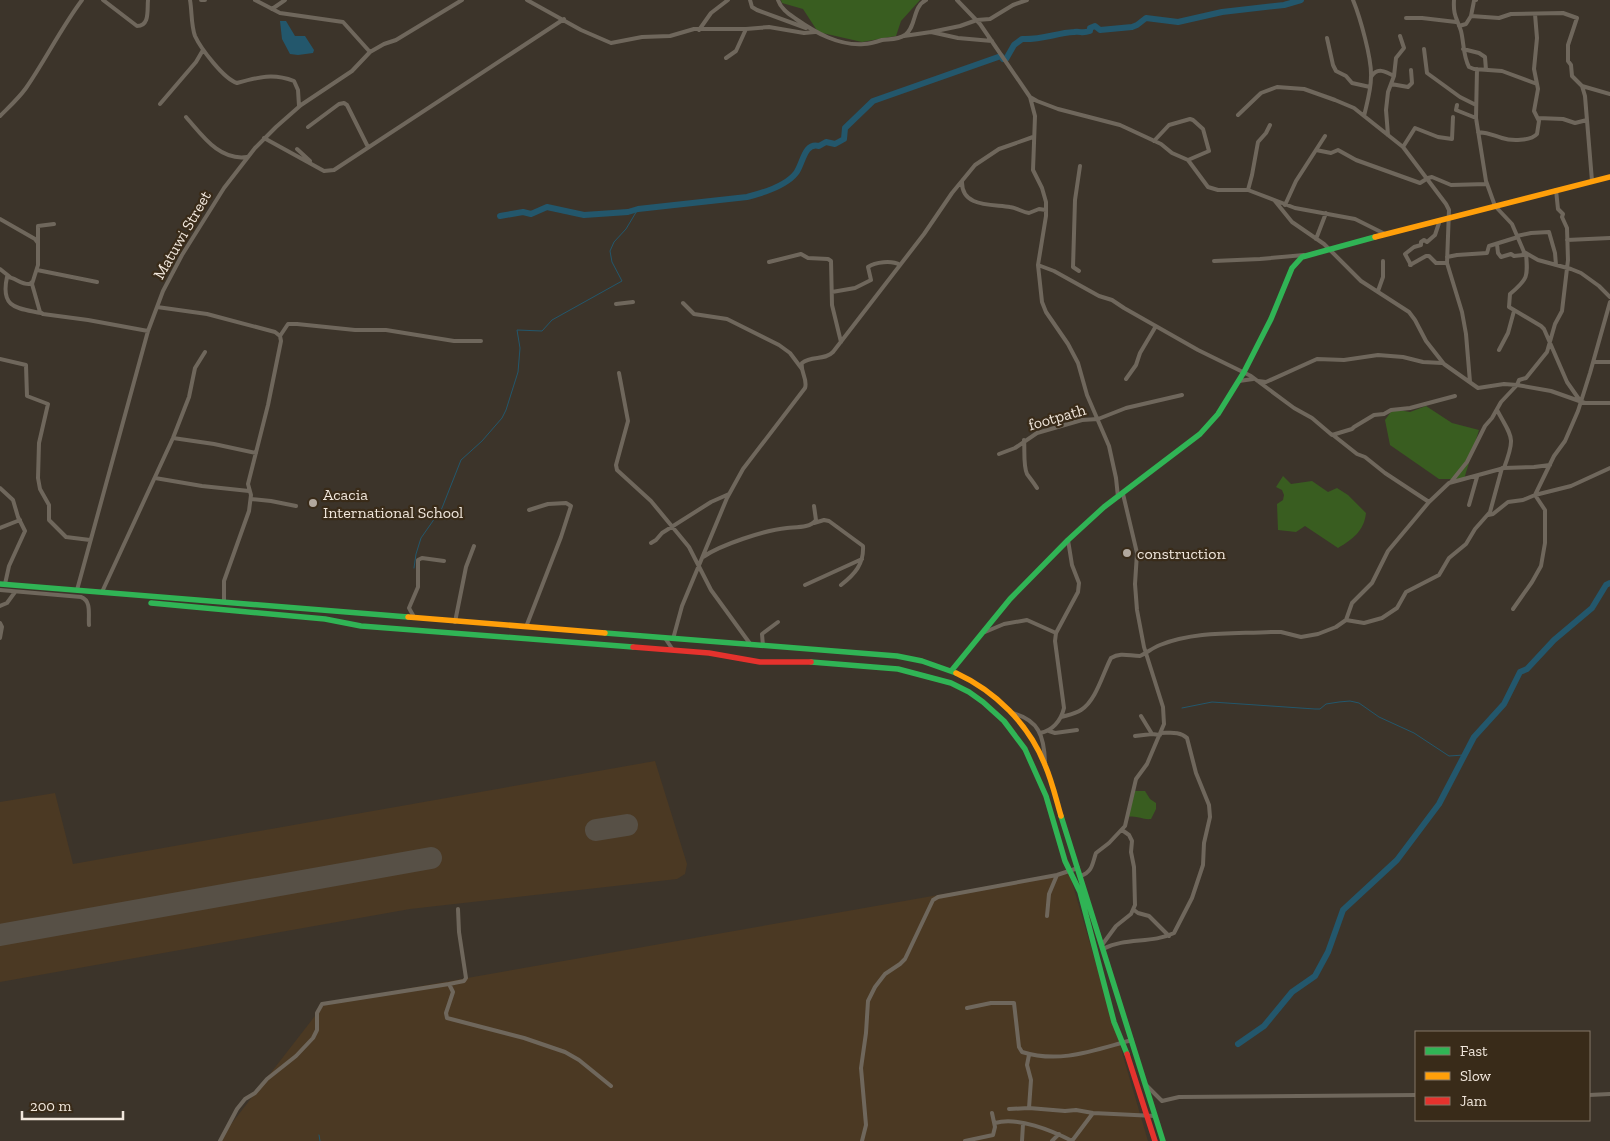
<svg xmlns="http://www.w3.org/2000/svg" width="1610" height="1141" viewBox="0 0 1610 1141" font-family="'Zilla Slab',serif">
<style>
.built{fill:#4b3923}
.green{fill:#395d20}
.water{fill:#23576c}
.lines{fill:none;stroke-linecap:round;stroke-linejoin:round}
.stream{stroke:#23576c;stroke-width:1}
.river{stroke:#23576c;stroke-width:6}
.runway{stroke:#575046;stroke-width:22}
.street{stroke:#6f675c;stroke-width:4}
.fast{stroke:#30b455;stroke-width:5.5}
.slow{stroke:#ff9f0a;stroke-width:5.5}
.jam{stroke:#e5322d;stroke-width:5.5}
.poi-dot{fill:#b2a89e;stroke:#392b19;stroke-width:2}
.labels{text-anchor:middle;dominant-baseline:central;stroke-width:4.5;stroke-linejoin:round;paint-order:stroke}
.street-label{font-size:16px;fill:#f1e7dc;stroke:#392b19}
.poi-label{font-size:16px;fill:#f1e7dc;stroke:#392b19;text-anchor:start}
</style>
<rect width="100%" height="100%" fill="#3c342a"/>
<path class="built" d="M655,761L687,864L685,874L677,879L410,909L0,982V802L55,793L73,864Z
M1069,872L1148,1141H218L325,1003Z"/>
<path class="green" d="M781,0H920L901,21L896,36L862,42L818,32L803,9L782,3Z
M1426,406L1452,423L1479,430L1464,479H1439L1390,445L1385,420L1393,409L1410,412Z
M1283,476L1291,484L1312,481L1328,492L1337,488L1348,495L1366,513C1364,531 1353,539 1338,548L1305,526L1296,532L1278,530L1277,504L1283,500L1284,495L1282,490L1276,487Z
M1135,791H1145L1150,799L1156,803V809L1151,819C1142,820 1137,815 1128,817Z"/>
<path class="water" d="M280,21H286L295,36H305L314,50L313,53L298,55L290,54L282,39Z"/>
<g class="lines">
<path class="stream" d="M414,568L416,554L421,538L442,508L461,460L482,441L502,418L506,410L518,372L520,348L517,330L542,331L552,320L622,281L612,262L610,251L614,242L626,229L638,209
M1182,708L1212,702L1315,709H1320L1326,704L1339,702L1350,701L1359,703L1379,717L1414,733L1449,756L1464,755
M319,1135L320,1141"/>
<path class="river" d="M1006,59L1014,45L1022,39C1042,40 1056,33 1074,32C1082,31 1081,34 1090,31V28L1095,26L1100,30L1132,27L1137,25L1146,18L1178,22L1222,12L1284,5L1301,0
M500,216L523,212L531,214L547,207L584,215L628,212L638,209L747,197C763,193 786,186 796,173C803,164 804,142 819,146L826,142L835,144L844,139L845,128L873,101L1001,56L1003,59
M1238,1044L1264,1026L1292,992L1315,976L1328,952L1343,910L1397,860L1439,804L1474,737L1504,704L1520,672L1527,669L1554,640L1592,608L1606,585L1610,583"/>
<path class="runway" d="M596,830L627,825
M0,935L431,858"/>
<path class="street" d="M103,0L137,26C150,26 147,10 148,0
M190,0C192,11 191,25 195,36C201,49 224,79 237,83C259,77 273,73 294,81L298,90L299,106
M201,0H205
M255,0L280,13L343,22L370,52
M527,0L581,30L611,43L642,37L670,36L694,29H746L769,27L804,33L815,32
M750,0L752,7L757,10L806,28
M778,0C781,9 789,14 796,19C816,33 839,46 864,44C870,44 876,42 882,40C890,39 898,40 905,35C917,26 912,7 926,0
M957,0L980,24L1030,97L1037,101L1058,109L1120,125L1161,144L1172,153L1188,160L1208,187L1218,190H1248L1295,208L1355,219L1385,234
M1353,0C1360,17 1372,59 1371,77C1371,90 1367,103 1364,116
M1454,0C1453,16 1457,18 1461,31C1464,43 1463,56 1469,67L1474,69L1502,71L1537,84
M272,9L285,0
M1471,16L1499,18L1511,14L1563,13L1577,18L1568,45V61L1571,65L1572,76L1582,86L1585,96L1592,181
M1406,18H1422L1456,22
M1459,26L1466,24L1471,16L1474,1L1476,0
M699,30L711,13L728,0
M931,32L960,26L977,20L990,19L1013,5L1027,0
M904,36L931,32L958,38L992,41
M1327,38L1333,65L1336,71L1346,76L1352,83L1370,87
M1424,49L1427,73L1460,97L1476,105
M1463,49L1479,53L1485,57L1486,70
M726,58L736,51L746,29
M1477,69L1476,118L1486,181L1495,206L1512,224L1524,252L1538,260L1571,269L1581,273L1599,286L1610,297
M1371,77C1377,67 1385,71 1394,76
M1391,84L1408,87L1412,83L1411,70
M1582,86L1610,94
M1030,97L1035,116L1033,170L1042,188L1046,202V216L1038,265L1042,302L1046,312L1068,344L1078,363L1087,395L1109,446L1116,478L1118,497
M160,104L196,62L203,50
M1457,105L1456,110L1476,118
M1238,115L1261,93L1277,87L1304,89L1335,100L1354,108L1403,147L1446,204L1449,210L1447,263L1462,312L1466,334L1470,382
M0,116C9,107 19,98 26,88C46,59 61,28 82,0
M186,117C202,135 219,161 247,157
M1538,118L1563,119L1575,123L1587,120
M308,127L339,104L344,103L347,105L368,147
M1478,132C1490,133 1492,135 1502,138C1511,141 1531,141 1537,134L1539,121L1534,111L1538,89L1534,69L1537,38L1535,14
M1388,135L1386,110L1388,92L1394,76L1396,58L1404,48L1400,36
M264,138L324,171L334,170L564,19
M1154,141L1169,125L1190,119L1193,120L1203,129L1209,151L1188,160
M1403,147L1415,128L1438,137L1452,139L1453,117
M297,149L310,161
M1316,150L1331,153L1338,150L1356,160L1420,183L1428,178L1432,177L1451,185L1487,184
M962,181C961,208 993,204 1010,207C1017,208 1022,212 1029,213L1039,209L1046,210
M1248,190L1252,175L1258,142L1266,133L1270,125
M1275,201L1292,222L1324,244L1361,281L1409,312L1415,320L1426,341L1444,364L1478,388L1504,384L1517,385L1551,391L1585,403H1610
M1285,205L1296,181L1325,136
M0,219L35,239L38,243V265L32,284L40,312L43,314L88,320L148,331
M1517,236L1531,233L1549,232L1555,253L1556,265
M1316,239L1326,213
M1567,240L1610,238
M38,243V226L54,224
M1497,244L1498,253L1501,257L1511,254L1514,256L1523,255L1524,252
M1526,253C1528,277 1528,279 1510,294L1509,307L1541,326L1544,329L1567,382L1581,402
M1447,257L1457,255L1487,253L1489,246L1518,237
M1214,261L1260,259L1304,255
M769,262L801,254L808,258L828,259L831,261L832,305L841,342
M1038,265L1054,271L1099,296L1112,300L1124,308L1198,350L1251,376L1294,408L1312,418L1332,435L1352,429L1354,427L1374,415L1384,414L1391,410L1410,408L1455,396
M1410,265L1426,256H1429L1436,263H1447
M1411,265L1405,254L1414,247L1421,245V242L1424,240L1427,242L1435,235L1440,220
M0,269L10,277
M37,270L97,282
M1079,271L1073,267L1075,200L1080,166
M32,282L30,284C21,285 15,277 7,277C0,309 18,308 41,313
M1378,291L1383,277V261
M832,292L855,288L871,280L868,267C875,262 892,260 900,265
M683,303L694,314L727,319L779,345L790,353L802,369
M616,304L633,302
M157,307L207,314L275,332L280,336L281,341L268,405L248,484L251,495L249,511L224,581V602
M280,336L288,324H297L355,330H386L454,341H481
M1499,350L1508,333L1514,311
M0,359L26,365L27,396L48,404L39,443L38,478L40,489L49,505V520L66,537L90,540
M1594,362H1610
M619,373L628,421L616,465L617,470L651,501L689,547L711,590L751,645
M1126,379L1136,365L1140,353L1156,326
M1239,381L1253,379
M1258,381L1266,382L1317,359L1344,360L1378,355L1403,357L1423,362L1442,363
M1497,410C1512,438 1516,436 1504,468
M1333,435L1357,454L1365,457L1385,473L1429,502
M173,438L214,444L256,453
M1024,440C1025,450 1023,465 1027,474C1030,478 1034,483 1037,488
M999,454L1015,448L1037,433L1082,420L1098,419L1126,408L1182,395
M155,478L202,486L249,491
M1451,482L1467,462L1485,426L1492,418L1501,402L1517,385L1519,380L1526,378L1547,352L1555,324L1562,311L1568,260L1567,228L1562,217L1563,214L1558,209L1556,190
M0,488L13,500L18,517L25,531L9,566L5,584
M251,499L271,501L296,506
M1469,505L1477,477
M1488,515L1493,514L1508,502L1523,500L1535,495L1571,486L1610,468
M814,523L824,520L829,521L863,546C864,564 855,574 841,585
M0,528L20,520
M651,543L656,540L662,533L711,502L729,494
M703,557C720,545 765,530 787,528C797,527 810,528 816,520L814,506
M805,585L862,559
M0,590L81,597C92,601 88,615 89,625
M77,590L148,331L163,291L182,255L224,188L255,148L276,127L301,105L352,71L370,52L384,44L396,40L462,0
M102,592L173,438L189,397L195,368L205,352
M0,606L7,603L15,592
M1513,609L1532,582L1541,566L1545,543V510L1535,495L1554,456L1565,441L1578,411L1590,373L1610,302
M414,617L409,608L418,587V560L422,558L444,561
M1346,620L1364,623L1382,618L1397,608L1406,592L1439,575L1449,558L1466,544L1475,529L1490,512L1502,468
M455,622L466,567L474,546
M0,623L2,627L0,638
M526,627L561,537L571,506L566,503L548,504L529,510
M985,632L1004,624L1027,620L1056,633
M665,638L673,650
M673,639L682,606L727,498L743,469L805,388C808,379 800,372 802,363C812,355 824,361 833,352L924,234L952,193L975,165L999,149L1033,137
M763,646L762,634L778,622
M1012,713C1039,720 1044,736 1045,762
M1141,716L1152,734
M1061,717C1068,715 1075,714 1081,710C1096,701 1103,673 1111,658C1121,652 1129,656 1140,656C1147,653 1152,648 1160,645C1196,631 1233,634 1271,632H1281L1301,637L1318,634L1336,627L1346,620L1352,603L1372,583L1388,551L1429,502L1449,483L1504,468L1534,467L1550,465
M1049,731L1055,733L1077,730
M1040,733C1052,731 1061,721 1064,708L1055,641L1056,633L1078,592L1079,583L1072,565L1068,540
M1135,736L1152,734L1160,735
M1081,876C1093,871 1092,864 1096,853L1109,843L1125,826L1136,779L1147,764L1164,724L1163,707L1144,647L1137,610L1135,584L1137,553L1123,494
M1134,910L1138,913L1149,916L1169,936
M1047,916L1049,894L1057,875
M1102,945L1116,926L1131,914L1135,905L1134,867L1131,852L1132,841L1129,835L1122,830
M1103,949C1125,937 1152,944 1174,933L1192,898L1203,865L1204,843L1210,817L1209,805L1196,773L1187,738C1180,731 1170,733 1161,733
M449,984L464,981L466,978L459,932L458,909
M967,1008L991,1003H1014L1019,1047L1022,1052C1061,1064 1094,1050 1132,1040
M1146,1085L1162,1101L1179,1097L1416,1095
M1589,1095L1610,1094
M1029,1108L1031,1080L1027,1065L1029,1055
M1009,1109L1029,1108L1065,1111L1076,1110L1093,1113L1155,1116
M995,1123C1017,1116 1053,1131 1072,1141
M220,1141L237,1109L245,1099L255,1093L267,1079L296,1056L313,1038L317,1030V1013L322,1004L449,984L453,992L446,1013L447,1018L524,1038L565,1052L579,1060L611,1086
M862,1141L866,1125L861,1068L866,1033L868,1001L875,987L885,974L900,964L905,959L933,900L938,897L1057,875L1078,868
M965,1141L993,1135L995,1127L992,1113
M1022,1141L1023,1124
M1052,1141L1059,1134
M1072,1141L1093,1113"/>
<path class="fast" d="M0,584L408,617
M151,603L325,619L361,626L633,647
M605,633L897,656L922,661L956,673
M811,662L898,669L951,683L969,692L983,702L1004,721L1025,749L1046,796L1065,861L1080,892L1114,1022L1127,1054
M952,670L1010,599L1068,540L1104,507L1200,434L1218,414L1244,372L1271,319L1292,268L1302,257L1375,237
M1061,816L1163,1141"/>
<path class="slow" d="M1375,237L1610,177
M408,617L605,633
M956,673C995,691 1029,724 1045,765C1052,781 1056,799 1061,816"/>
<path class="jam" d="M633,647L709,653L760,662H811
M1127,1054L1155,1141"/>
</g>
<g class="poi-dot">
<circle cx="313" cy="503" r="5"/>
<circle cx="1127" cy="553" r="5"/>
</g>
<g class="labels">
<g class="street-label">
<text transform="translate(182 235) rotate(-60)">Matuwi Street</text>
<text transform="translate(1057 417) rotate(-16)">footpath</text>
</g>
<g class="poi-label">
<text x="323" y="494">Acacia<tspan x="323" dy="18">International School</tspan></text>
<text x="1137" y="553">construction</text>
</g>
</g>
<rect x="1415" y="1031" width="175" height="90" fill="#392b19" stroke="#837667"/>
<rect x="1425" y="1047" width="25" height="8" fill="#30b455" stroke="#837667"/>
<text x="1460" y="1056" font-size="15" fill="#f1e7dc">Fast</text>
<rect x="1425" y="1072" width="25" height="8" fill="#ff9f0a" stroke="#837667"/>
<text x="1460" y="1081" font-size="15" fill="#f1e7dc">Slow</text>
<rect x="1425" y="1097" width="25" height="8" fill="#e5322d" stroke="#837667"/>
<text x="1460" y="1106" font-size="15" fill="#f1e7dc">Jam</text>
<path d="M22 1111v8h101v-8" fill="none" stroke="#f1e7dc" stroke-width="2.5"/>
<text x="30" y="1111" font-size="15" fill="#f1e7dc" stroke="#392b19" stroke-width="4" paint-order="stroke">200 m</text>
</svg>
